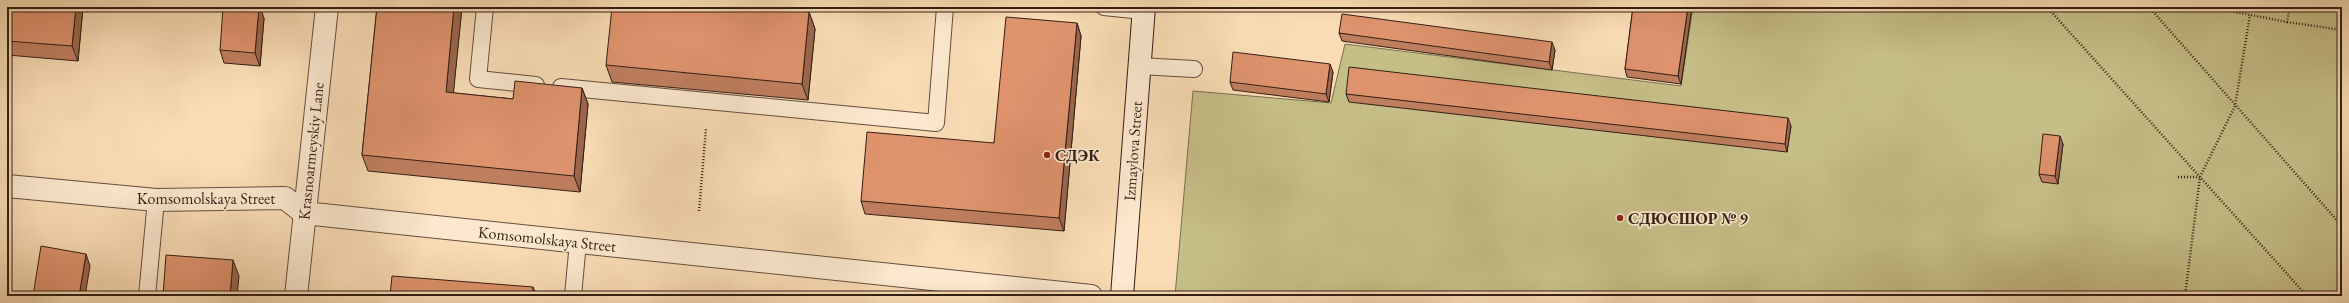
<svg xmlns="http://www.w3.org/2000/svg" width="2349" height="303" viewBox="0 0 2349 303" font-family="'EB Garamond',serif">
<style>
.green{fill:#c6be87;stroke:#7c6e4e}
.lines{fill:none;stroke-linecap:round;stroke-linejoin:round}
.lane-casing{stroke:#644e3e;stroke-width:18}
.street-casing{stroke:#644e3e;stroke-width:24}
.secondary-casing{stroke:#331f16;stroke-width:24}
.path{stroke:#331f16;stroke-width:2.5;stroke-dasharray:1 2;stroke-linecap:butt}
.lane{stroke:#fbe8ce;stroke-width:16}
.street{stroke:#fbe8ce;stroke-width:22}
.secondary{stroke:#fbe8ce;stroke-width:22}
.wall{fill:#bf7e5e;stroke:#331f16}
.shaded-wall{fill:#9b674c;stroke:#331f16}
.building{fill:#de936d;stroke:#331f16}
.poi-dot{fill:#8f2418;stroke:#fbe8ce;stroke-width:1.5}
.labels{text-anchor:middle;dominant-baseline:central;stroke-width:3.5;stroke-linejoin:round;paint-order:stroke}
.street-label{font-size:16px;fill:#331f16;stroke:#fbe8ce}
.poi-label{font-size:16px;font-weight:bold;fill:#331f16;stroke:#fbe8ce;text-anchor:start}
</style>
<rect width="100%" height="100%" fill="#f9dcb4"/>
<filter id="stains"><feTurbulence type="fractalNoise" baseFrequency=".005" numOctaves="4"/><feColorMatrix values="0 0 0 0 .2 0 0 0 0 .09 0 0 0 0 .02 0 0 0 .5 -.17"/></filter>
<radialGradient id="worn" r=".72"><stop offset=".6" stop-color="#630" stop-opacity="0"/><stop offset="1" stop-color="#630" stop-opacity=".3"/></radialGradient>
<path class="green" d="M1693,7H2342V296H1175L1193,91L1331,103L1345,44L1681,86Z"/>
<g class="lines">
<g class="lane-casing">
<path id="lane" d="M485,7L478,79L536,85
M1104,7L1143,11
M1139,66L1194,69
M561,87L936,123L945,7
M147,296L156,200
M573,296L578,242"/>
</g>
<g class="street-casing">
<path id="street" d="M7,186L156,200L285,198L304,213L1091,296
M296,296L327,7"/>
</g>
<g class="secondary-casing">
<path id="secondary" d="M1122,296L1144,7"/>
</g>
<path class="path" d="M2047,7L2307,296
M2149,7L2342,226
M2210,7L2287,22L2290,7
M2287,22L2342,30
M2178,177H2200
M699,211L706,128
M2185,296L2200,177L2235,106L2250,15"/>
<use href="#lane" class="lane"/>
<use href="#street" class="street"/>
<use href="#secondary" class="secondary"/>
</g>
<path class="wall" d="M7,7H83L78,61L7,55Z
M172,7H198V10Z
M377,7H462L453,93L513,99L582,88L588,104L580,192L368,171L362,155Z
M1633,7H1692L1681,84L1627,77L1625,69Z
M809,12L815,29L808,100L612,82L606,65Z
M264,18L260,66L224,63L220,50Z
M1077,23L1081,36L1064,231L865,214L861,201L994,143Z
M1339,33L1555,50L1552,70L1342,41Z
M1333,72L1329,102L1233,90L1230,82Z
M1346,94L1791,126L1787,152L1349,102Z
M2063,144L2058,184L2042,182L2039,174Z"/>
<path class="shaded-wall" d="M76,7H83L78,61L72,46Z
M259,7H260L264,18L260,66L255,53Z
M454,7H462L452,108L446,92Z
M1688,7H1692L1681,84L1678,76Z
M809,12L815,29L808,100L802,84Z
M1077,23L1081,36L1064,231L1059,218Z
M1552,42L1555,50L1552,70L1549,62Z
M1330,64L1333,72L1329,102L1326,94Z
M582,88L588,104L580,192L574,176Z
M1788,118L1791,126L1787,152L1785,144Z
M2060,136L2063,144L2058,184L2055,176Z
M86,254L90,266L85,296H79Z
M233,260L239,276L237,296H230Z
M533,287L536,295V296H533Z"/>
<path class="building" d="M7,7H76L72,46L7,41Z
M223,7H259L255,53L220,50Z
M377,7H454L446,92L513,99L515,81L582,88L574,176L362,155Z
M612,7H749L809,12L802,84L606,65Z
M1633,7H1688L1678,76L1625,69Z
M1342,14L1552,42L1549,62L1339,33Z
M1006,17L1077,23L1059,218L861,201L867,132L994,143Z
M1233,52L1330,64L1326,94L1230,82Z
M1349,67L1788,118L1785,144L1346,94Z
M2043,134L2060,136L2055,176L2039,174Z
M41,246L86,254L79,296H33Z
M166,255L233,260L230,296H163Z
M392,276L533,287V296H390Z"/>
<g class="poi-dot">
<circle cx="1047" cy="155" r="4"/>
<circle cx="1620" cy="218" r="4"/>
</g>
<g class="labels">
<g class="street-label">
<text transform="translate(311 151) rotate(-84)">Krasnoarmeyskiy Lane</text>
<text transform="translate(1133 151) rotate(-86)">Izmaylova Street</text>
<text x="206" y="198">Komsomolskaya Street</text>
<text transform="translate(547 239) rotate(6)">Komsomolskaya Street</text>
</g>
<g class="poi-label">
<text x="1055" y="155">СДЭК</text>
<text x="1628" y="218">СДЮСШОР № 9</text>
</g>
</g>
<rect width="2349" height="303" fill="none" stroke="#f9dcb4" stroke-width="24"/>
<rect x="8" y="8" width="2333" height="287" fill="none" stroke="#331f16" stroke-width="2"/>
<rect x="12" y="12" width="2325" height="279" fill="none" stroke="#331f16"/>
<rect width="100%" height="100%" filter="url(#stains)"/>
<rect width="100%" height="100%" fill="url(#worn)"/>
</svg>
